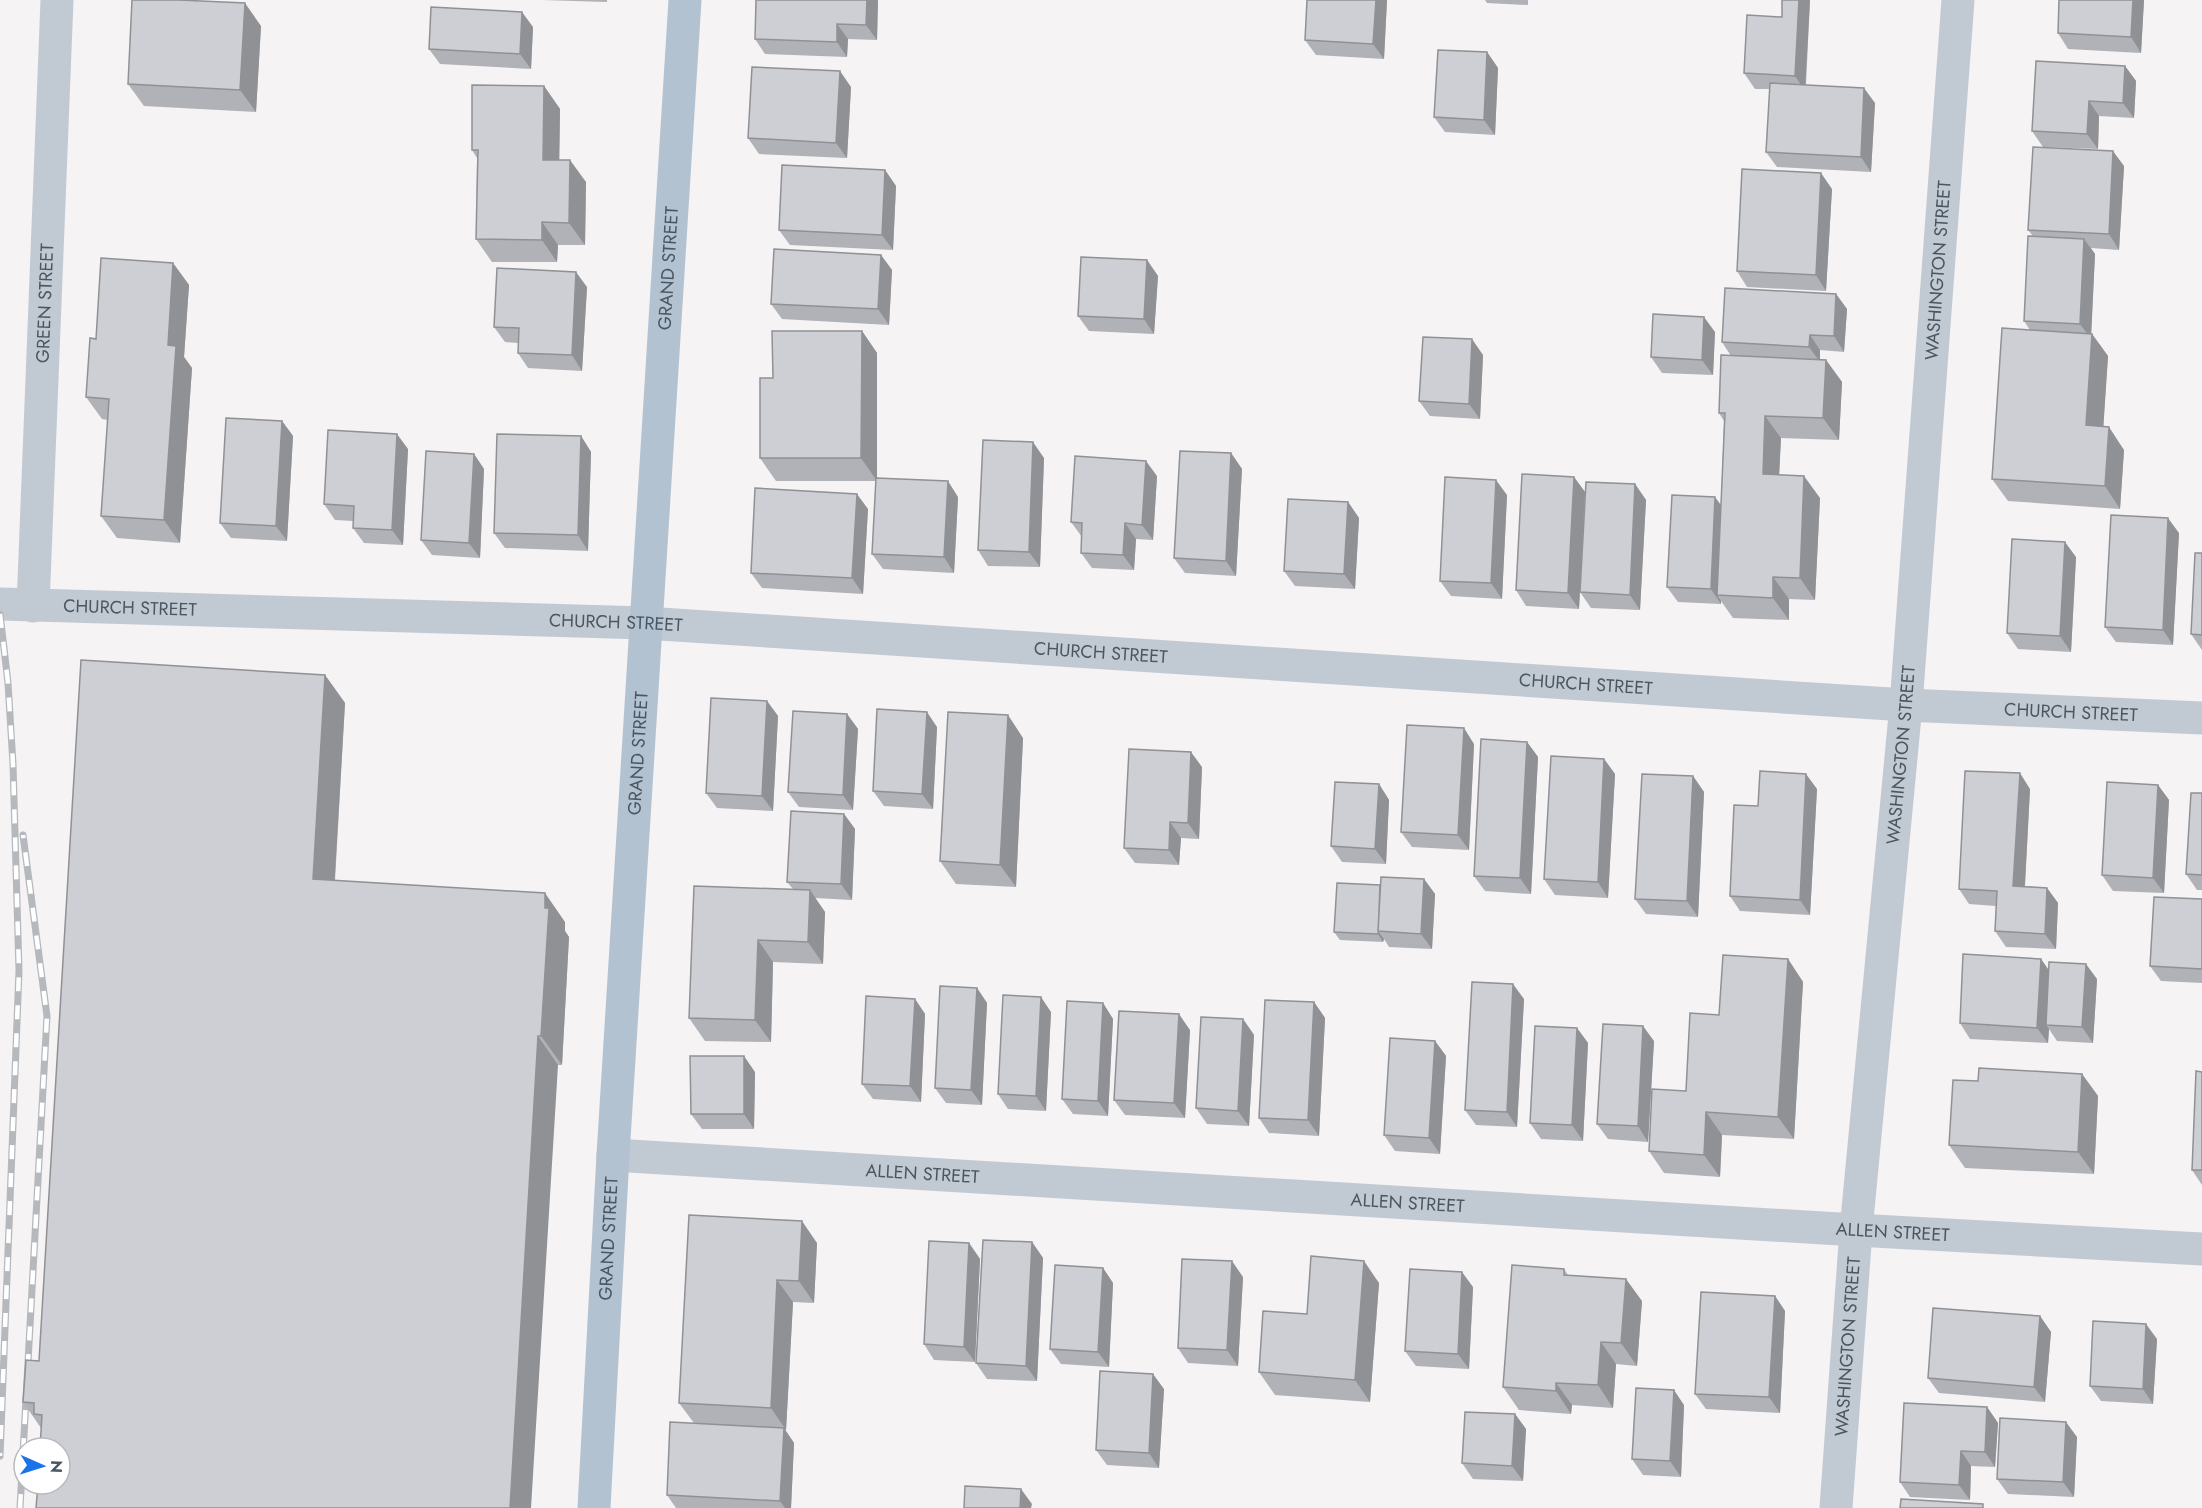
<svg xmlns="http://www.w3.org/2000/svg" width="2202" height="1508" viewBox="0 0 2202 1508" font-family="Jost,sans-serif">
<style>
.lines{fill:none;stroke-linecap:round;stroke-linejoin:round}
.minor{stroke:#c1cad2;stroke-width:33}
.primary{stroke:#b3c2d1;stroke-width:33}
.rail-casing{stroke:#b5b8bd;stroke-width:7}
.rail{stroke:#fff;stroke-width:4.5;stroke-dasharray:14;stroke-linecap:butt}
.wall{fill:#b0b2b7}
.shaded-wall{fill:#909195}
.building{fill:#cdcfd5;stroke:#909195;stroke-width:1.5}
.labels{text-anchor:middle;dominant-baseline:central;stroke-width:4.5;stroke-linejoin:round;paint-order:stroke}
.street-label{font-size:18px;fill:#4a5661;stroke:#fff}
</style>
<rect width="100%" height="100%" fill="#f5f3f3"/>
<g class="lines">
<g class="minor">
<path id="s1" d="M0,604L645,623L1906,705L2202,718"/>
<path id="s2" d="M33,606L57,0"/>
<path id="s3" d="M613,1155L1856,1230L2202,1249"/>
<path id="s4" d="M1836,1508L1856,1230L1906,705L1958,0"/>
</g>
<path class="primary" id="s5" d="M594,1508L613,1155L685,0"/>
<g class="rail-casing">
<path id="rail" d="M0,614L8,683L13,764L19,971L0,1456
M20,1508L47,1016L23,835"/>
</g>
<use href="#rail" class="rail"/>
</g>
<path class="wall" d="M542,0H607V2Z
M878,0L877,40L848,39L847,57L765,54L755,39Z
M1307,0H1387L1384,59L1316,55L1305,40Z
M1485,0H1528V5L1487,3Z
M1810,0L1806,85L1875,103L1871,172L1777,167L1766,152L1770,89H1755L1744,73L1782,17Z
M2144,0L2141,53L2068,49L2058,33Z
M261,26L256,112L144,106L128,84Z
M533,27L531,69L440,64L429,49Z
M1487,52L1498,68L1495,135L1445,132L1434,117Z
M2125,66L2136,81L2134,118L2099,116L2098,149L2043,147L2032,131Z
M544,86L560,109L559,160L586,182L585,245H558L557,262H492L476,239L477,158L472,150Z
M851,87L847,158L759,154L748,138Z
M2124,166L2119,250L2091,248L2095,254L2091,334H2092L2108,356L2103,427L2124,450L2120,509L2008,501L1992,479L2030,330L2024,321L2033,236L2028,230Z
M885,170L896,186L893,250L790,245L779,230Z
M1832,189L1826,291L1747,287L1737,271Z
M881,255L892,270L889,325L782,319L771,304Z
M1147,260L1158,276L1154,334L1089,331L1078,316Z
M173,263L189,285L184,357L192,368L180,543L117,538L101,516L108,420L102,419L86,397L96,339Z
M587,287L582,371L528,368L518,353V343L505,342L494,327Z
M1836,294L1847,309L1844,352L1820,350V360H1826L1842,382L1839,440L1781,438L1779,475L1820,498L1815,600L1789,599V620L1733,618L1721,601V604L1678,602L1667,587L1721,505L1724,421L1719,413L1731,356L1722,342Z
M862,331L877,353V478L958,497L954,573L883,569L872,554L876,481H776L760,458L773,378Z
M1715,332L1713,375L1662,373L1651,357Z
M1483,355L1480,419L1430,416L1419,401Z
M282,421L293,436L287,541L231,538L220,523Z
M581,436L591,452L588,551L505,548L494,533Z
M408,449L403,545L364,543L353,528L354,521L335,520L324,504Z
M1231,453L1242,469L1236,576L1185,573L1174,558Z
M474,454L484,469L480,558L432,555L421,540Z
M1044,458L1040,567L988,566L978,550Z
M1157,476L1153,540L1136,539L1134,570L1092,568L1081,553L1082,537L1071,522Z
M1574,477L1585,492L1579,609L1526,606L1516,590Z
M1635,484L1646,500L1640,610L1591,608L1580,592Z
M1507,495L1502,599L1451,596L1440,581Z
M1348,502L1359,518L1355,589L1295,586L1284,571Z
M868,509L863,594L762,588L751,573Z
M2179,533L2173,645L2116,642L2105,627Z
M2202,553V650L2191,634Z
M2076,557L2071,652L2018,649L2007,633Z
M325,675L345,703L335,881L565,922V931L569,937L562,1065H558L41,1428L23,1402L39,1361Z
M767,701L778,716L773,811L717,808L706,793Z
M847,714L858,729L853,810L799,807L788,792Z
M937,727L933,809L884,806L873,791Z
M1023,738L1016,887L956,884L940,861Z
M1527,742L1538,757L1531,894L1485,891L1474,876Z
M1474,744L1469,850L1412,847L1401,832Z
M1604,759L1615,774L1608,898L1555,895L1544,879Z
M1202,767L1199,839L1181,838L1179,865L1135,863L1124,848Z
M1693,776L1704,792L1698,917L1646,914L1635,899Z
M1379,784L1389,800L1386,864L1342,862L1331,846Z
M2158,785L2169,800L2164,893L2113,891L2102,875Z
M1817,789L1810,915L1740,911L1730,896L1758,806Z
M2030,789L2025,886L2047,888L2058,903L2056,949L2006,947L1995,931L1996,906L1969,904L1959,889Z
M2202,793V890H2197L2186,874Z
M844,814L855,829L852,900L815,898L825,912L823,964L773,962L771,1042L705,1041L689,1018L793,889L787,882Z
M1424,879L1435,894L1432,949L1389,947L1384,939L1383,942L1340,940L1334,932L1381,885Z
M2202,899V983L2161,981L2150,966Z
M1788,959L1803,982L1794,1139L1722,1135L1720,1177L1664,1173L1649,1151L1686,1091L1719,1015Z
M2041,959L2049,970L2097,979L2093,1043L2057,1041L2049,1029L2048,1043L1970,1039L1960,1023Z
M977,988L987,1003L982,1105L946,1103L935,1088Z
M915,999L925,1014L921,1102L873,1099L862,1084Z
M1524,999L1517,1127L1476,1125L1465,1110Z
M1314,1002L1325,1018L1319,1136L1269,1133L1259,1118Z
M1103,1003L1113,1019L1108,1116L1073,1114L1062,1099Z
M1051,1012L1046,1111L1008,1109L998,1094Z
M1243,1019L1254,1035L1249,1126L1207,1124L1196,1108Z
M1577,1028L1588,1043L1583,1141L1541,1139L1530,1123Z
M1190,1030L1185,1118L1125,1115L1114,1100Z
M1435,1041L1446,1056L1440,1154L1395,1151L1384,1135Z
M1654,1041L1648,1142L1608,1139L1597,1124Z
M755,1072L754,1129H702L691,1114Z
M2202,1072V1185L2192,1170Z
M2082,1074L2098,1096L2094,1174L1965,1168L1949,1145L1978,1081Z
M689,1215L817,1243L814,1303L793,1302L786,1430H785L794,1443L791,1508H676L667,1495L694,1423L679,1403Z
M1032,1242L1043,1258L1037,1381L987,1379L976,1363Z
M969,1243L980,1259L975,1362L934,1360L924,1344Z
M1103,1268L1113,1283L1109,1367L1061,1364L1050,1349Z
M1564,1269L1568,1275L1642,1301L1637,1366L1616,1364L1613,1408L1572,1405L1571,1414L1519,1410L1503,1387Z
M1243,1277L1238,1366L1188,1363L1178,1348Z
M1379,1283L1370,1402L1275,1395L1259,1372L1307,1314Z
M1473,1287L1469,1369L1416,1366L1405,1351Z
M1775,1296L1785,1311L1780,1413L1706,1409L1695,1394Z
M2040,1316L2051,1332L2045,1402L1939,1393L1928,1378Z
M2157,1339L2153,1404L2101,1401L2090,1386Z
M1164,1389L1159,1468L1107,1465L1096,1450Z
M1684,1405L1681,1477L1643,1475L1632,1459Z
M1987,1407L1998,1423L1995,1467L1971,1466L1970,1500L1910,1497L1900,1482Z
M1515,1414L1526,1429L1523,1481L1473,1479L1462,1463Z
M2077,1437L2074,1497L2008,1494L1997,1479Z"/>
<path class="shaded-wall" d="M867,0H878L877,40L866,25Z
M1376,0H1387L1384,59L1373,44Z
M1799,0H1810L1805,91L1795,76Z
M2133,0H2144L2141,53L2131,37Z
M245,3L261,26L256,112L240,90Z
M522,12L533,27L531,69L520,54Z
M837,24L848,39L847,57L837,42Z
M1487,52L1498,68L1495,135L1484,120Z
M2125,66L2136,81L2134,118L2123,103Z
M840,71L851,87L847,158L836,143Z
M544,86L560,109L559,182L543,160Z
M1864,88L1875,103L1871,172L1861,157Z
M2089,101L2099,116L2098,149L2087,134Z
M2113,151L2124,166L2119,250L2109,234Z
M570,160L586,182L585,245L569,223Z
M885,170L896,186L893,250L882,235Z
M1821,173L1832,189L1826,291L1816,275Z
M542,222L558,245L557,262L542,240Z
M2084,239L2095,254L2091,339L2080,324Z
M881,255L892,270L889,325L878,309Z
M1147,260L1158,276L1154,334L1144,319Z
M173,263L189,285L184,357L192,368L180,543L164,520L168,345Z
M576,272L587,287L582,371L572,355Z
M1836,294L1847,309L1844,352L1834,336Z
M1704,317L1715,332L1713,375L1702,360Z
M862,331L877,353V481L861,458Z
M2092,334L2108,356L2102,448L2086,425Z
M1810,335L1820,350V362L1809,347Z
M1472,339L1483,355L1480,419L1469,404Z
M1826,360L1842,382L1839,440L1823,418Z
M1765,416L1781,438L1778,497L1763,474Z
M282,421L293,436L287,541L276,526Z
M2109,427L2124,450L2120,509L2105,486Z
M397,434L408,449L403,545L392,530Z
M581,436L591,452L588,551L578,535Z
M1033,442L1044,458L1040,567L1029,552Z
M1231,453L1242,469L1236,576L1226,561Z
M474,454L484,469L480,558L469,543Z
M1146,461L1157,476L1153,540L1142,525Z
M1804,476L1820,498L1815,600L1800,578Z
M1574,477L1585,492L1579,609L1568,593Z
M1496,480L1507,495L1502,599L1491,583Z
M948,481L958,497L954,573L944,557Z
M1635,484L1646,500L1640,610L1630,595Z
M857,494L868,509L863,594L852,578Z
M1715,497L1726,512L1717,595L1721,601V604L1711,589Z
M1348,502L1359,518L1355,589L1344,574Z
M2168,518L2179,533L2173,645L2163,630Z
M1125,523L1136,539L1134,570L1123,555Z
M2065,542L2076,557L2071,652L2060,636Z
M1773,577L1789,599V620L1773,598Z
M325,675L345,703L333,908L313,879Z
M767,701L778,716L773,811L762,796Z
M927,712L937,727L933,809L922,794Z
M847,714L858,729L853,810L843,795Z
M1008,715L1023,738L1016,887L1000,865Z
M1464,728L1474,744L1469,850L1458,835Z
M1527,742L1538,757L1531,894L1520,878Z
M1191,752L1202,767L1199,839L1188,823Z
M1604,759L1615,774L1608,898L1598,882Z
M2020,773L2030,789L2024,901L2013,886Z
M1806,774L1817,789L1810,915L1800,900Z
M1693,776L1704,792L1698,917L1687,901Z
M1379,784L1389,800L1386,864L1375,849Z
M2158,785L2169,800L2164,893L2153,878Z
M844,814L855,829L852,900L841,884Z
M1170,822L1181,838L1179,865L1169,850Z
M1424,879L1435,894L1432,949L1421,934Z
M2047,888L2058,903L2056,949L2045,934Z
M810,890L825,912L823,964L808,942Z
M545,893L565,922V931L569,937L562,1065L541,1036Z
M1378,931L1384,939L1383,942L1378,934Z
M758,940L773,962L771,1042L755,1020Z
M1788,959L1803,982L1794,1139L1778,1117Z
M2041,959L2051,974L2046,1025L2049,1029L2048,1043L2037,1028Z
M2086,964L2097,979L2093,1043L2082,1027Z
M1513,984L1524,999L1517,1127L1507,1112Z
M977,988L987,1003L982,1105L971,1090Z
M1041,997L1051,1012L1046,1111L1036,1096Z
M915,999L925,1014L921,1102L910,1086Z
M1314,1002L1325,1018L1319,1136L1308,1120Z
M1103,1003L1113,1019L1108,1116L1098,1101Z
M1179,1014L1190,1030L1185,1118L1174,1103Z
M1243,1019L1254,1035L1249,1126L1238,1111Z
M1643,1026L1654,1041L1648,1142L1638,1126Z
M1577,1028L1588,1043L1583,1141L1572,1125Z
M538,1036L558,1065L531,1508H510Z
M1435,1041L1446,1056L1440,1154L1429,1138Z
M744,1056L755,1072L754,1129L744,1114Z
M2082,1074L2098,1096L2094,1174L2078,1152Z
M1706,1112L1722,1135L1720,1177L1704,1155Z
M802,1221L817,1243L814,1303L799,1281Z
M1032,1242L1043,1258L1037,1381L1026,1366Z
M969,1243L980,1259L975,1362L964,1347Z
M1232,1261L1243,1277L1238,1366L1227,1350Z
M1364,1261L1379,1283L1370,1402L1355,1380Z
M1103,1268L1113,1283L1109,1367L1098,1352Z
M1462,1272L1473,1287L1469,1369L1458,1354Z
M1626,1279L1642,1301L1637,1366L1621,1343Z
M777,1280L793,1302L786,1430L771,1408Z
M1775,1296L1785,1311L1780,1413L1769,1397Z
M2040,1316L2051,1332L2045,1402L2034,1387Z
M2146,1324L2157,1339L2153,1404L2143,1389Z
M1601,1342L1616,1364L1613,1408L1598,1385Z
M1153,1374L1164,1389L1159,1468L1149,1453Z
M1556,1383L1572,1405L1571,1414L1556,1391Z
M1674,1390L1684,1405L1681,1477L1670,1461Z
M1987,1407L1998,1423L1995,1467L1985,1452Z
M1515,1414L1526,1429L1523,1481L1512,1466Z
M2066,1422L2077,1437L2074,1497L2063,1482Z
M784,1428L794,1443L791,1508H785L780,1501Z
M1961,1451L1971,1466L1970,1500L1959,1485Z
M1021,1489L1032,1504L1031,1508H1020Z"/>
<path class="building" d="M132,0H179L245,3L240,90L128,84Z
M756,0H867L866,25L837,24V42L755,39Z
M1307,0H1376L1373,44L1305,40Z
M1782,0H1799L1795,76L1744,73L1747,15L1782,17Z
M2059,0H2133L2131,37L2058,33Z
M431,7L522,12L520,54L429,49Z
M1438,50L1487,52L1484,120L1434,117Z
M2036,61L2125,66L2123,103L2089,101L2087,134L2032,131Z
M752,67L840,71L836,143L748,138Z
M1770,83L1864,88L1861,157L1766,152Z
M472,85L544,86L543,160H570L569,223L542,222V240L476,239L478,150H472Z
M2033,147L2113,151L2109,234L2028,230Z
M782,165L885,170L882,235L779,230Z
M1742,169L1821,173L1816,275L1737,271Z
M2028,236L2084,239L2080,324L2024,321Z
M774,249L881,255L878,309L771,304Z
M1081,257L1147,260L1144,319L1078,316Z
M101,258L173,263L168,345L176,346L164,520L101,516L109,399L86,397L90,338L96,339Z
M497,268L576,272L572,355L518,353L519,328L494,327Z
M1725,288L1836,294L1834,336L1810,335L1809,347L1722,342Z
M1653,314L1704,317L1702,360L1651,357Z
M2002,328L2092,334L2086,425L2109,427L2105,486L1992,479Z
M772,331H862L861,458H760V378H773Z
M1423,337L1472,339L1469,404L1419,401Z
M1721,355L1826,360L1823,418L1765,416L1763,474L1804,476L1800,578L1773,577V598L1717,595L1725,413H1719Z
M226,418L282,421L276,526L220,523Z
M328,430L397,434L392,530L353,528L354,506L324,504Z
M497,434L581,436L578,535L494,533Z
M983,440L1033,442L1029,552L978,550Z
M426,451L474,454L469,543L421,540Z
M1180,451L1231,453L1226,561L1174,558Z
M1075,456L1146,461L1142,525L1125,523L1123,555L1081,553L1082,523L1071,522Z
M1522,474L1574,477L1568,593L1516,590Z
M1445,477L1496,480L1491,583L1440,581Z
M876,478L948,481L944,557L872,554Z
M1586,482L1635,484L1630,595L1580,592Z
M755,488L857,494L852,578L751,573Z
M1672,495L1715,497L1711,589L1667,587Z
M1288,499L1348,502L1344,574L1284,571Z
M2111,515L2168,518L2163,630L2105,627Z
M2012,539L2065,542L2060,636L2007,633Z
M2195,553H2202V635L2191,634Z
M81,660L325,675L313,879L545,893V908H549L541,1036H538L510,1508H36L38,1484H60V1448H40L42,1415L34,1414V1403L23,1402L26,1360L39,1361Z
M711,698L767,701L762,796L706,793Z
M877,709L927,712L922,794L873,791Z
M793,711L847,714L843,795L788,792Z
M948,712L1008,715L1000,865L940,861Z
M1407,725L1464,728L1458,835L1401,832Z
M1481,739L1527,742L1520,878L1474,876Z
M1129,749L1191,752L1188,823L1170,822L1169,850L1124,848Z
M1551,756L1604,759L1598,882L1544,879Z
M1760,771L1806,774L1800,900L1730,896L1734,805L1758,806Z
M1965,771L2020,773L2013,886L2047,888L2045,934L1995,931L1997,891L1959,889Z
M1642,774L1693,776L1687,901L1635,899Z
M1335,782L1379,784L1375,849L1331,846Z
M2107,782L2158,785L2153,878L2102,875Z
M2191,793H2202V875L2186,874Z
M791,811L844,814L841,884L787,882Z
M1381,877L1424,879L1421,934L1378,931Z
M1337,883L1380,885L1378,934L1334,932Z
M694,886L810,890L808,942L758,940L755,1020L689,1018Z
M2154,897L2202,899V969L2150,966Z
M1963,954L2041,959L2037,1028L1960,1023Z
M1723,955L1788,959L1778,1117L1706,1112L1704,1155L1649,1151L1652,1089L1686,1091L1690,1013L1719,1015Z
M2049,962L2086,964L2082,1027L2046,1025Z
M1472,982L1513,984L1507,1112L1465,1110Z
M940,986L977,988L971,1090L935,1088Z
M1003,995L1041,997L1036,1096L998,1094Z
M866,996L915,999L910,1086L862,1084Z
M1265,1000L1314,1002L1308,1120L1259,1118Z
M1067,1001L1103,1003L1098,1101L1062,1099Z
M1119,1011L1179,1014L1174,1103L1114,1100Z
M1201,1017L1243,1019L1238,1111L1196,1108Z
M1603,1024L1643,1026L1638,1126L1597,1124Z
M1535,1026L1577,1028L1572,1125L1530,1123Z
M1390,1038L1435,1041L1429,1138L1384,1135Z
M690,1056H744V1114H691Z
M1979,1068L2082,1074L2078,1152L1949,1145L1953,1080L1978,1081Z
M2196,1071L2202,1072V1170H2192Z
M689,1215L802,1221L799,1281L777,1280L771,1408L679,1403Z
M983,1240L1032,1242L1026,1366L976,1363Z
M929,1241L969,1243L964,1347L924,1344Z
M1311,1256L1364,1261L1355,1380L1259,1372L1263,1311L1307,1314Z
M1182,1259L1232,1261L1227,1350L1178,1348Z
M1055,1265L1103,1268L1098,1352L1050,1349Z
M1512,1265L1564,1269V1275L1626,1279L1621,1343L1601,1342L1598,1385L1556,1383V1391L1503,1387Z
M1410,1269L1462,1272L1458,1354L1405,1351Z
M1701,1292L1775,1296L1769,1397L1695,1394Z
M1933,1308L2040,1316L2034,1387L1928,1378Z
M2093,1321L2146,1324L2143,1389L2090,1386Z
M1100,1371L1153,1374L1149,1453L1096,1450Z
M1636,1388L1674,1390L1670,1461L1632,1459Z
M1904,1403L1987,1407L1985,1452L1961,1451L1959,1485L1900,1482Z
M1465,1412L1515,1414L1512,1466L1462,1463Z
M2000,1418L2066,1422L2063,1482L1997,1479Z
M670,1422L784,1428L780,1501L667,1495Z
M965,1486L1021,1489L1020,1508H964Z
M1901,1499L1983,1504V1508H1900Z"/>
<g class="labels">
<g class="street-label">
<text stroke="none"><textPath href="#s5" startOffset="1242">GRAND STREET</textPath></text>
<text stroke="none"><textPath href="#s4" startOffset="1242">WASHINGTON STREET</textPath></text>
<text stroke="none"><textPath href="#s2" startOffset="303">GREEN STREET</textPath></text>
<text stroke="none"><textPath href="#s1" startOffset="130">CHURCH STREET</textPath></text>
<text stroke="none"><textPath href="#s1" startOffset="616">CHURCH STREET</textPath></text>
<text stroke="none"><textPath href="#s1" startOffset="1102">CHURCH STREET</textPath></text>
<text stroke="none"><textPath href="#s1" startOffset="1588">CHURCH STREET</textPath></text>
<text stroke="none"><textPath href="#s1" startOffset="2074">CHURCH STREET</textPath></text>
<text stroke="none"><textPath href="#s5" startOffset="756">GRAND STREET</textPath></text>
<text stroke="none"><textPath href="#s4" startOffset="756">WASHINGTON STREET</textPath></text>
<text stroke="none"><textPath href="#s3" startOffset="310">ALLEN STREET</textPath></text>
<text stroke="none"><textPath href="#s3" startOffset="796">ALLEN STREET</textPath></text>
<text stroke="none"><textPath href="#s3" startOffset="1282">ALLEN STREET</textPath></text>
<text stroke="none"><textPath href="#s5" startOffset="270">GRAND STREET</textPath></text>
<text stroke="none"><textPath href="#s4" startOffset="162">WASHINGTON STREET</textPath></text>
</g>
</g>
<g transform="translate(42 1466) rotate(93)"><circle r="28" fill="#ffffff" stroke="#b7bbc0" stroke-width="1.5"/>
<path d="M0-4.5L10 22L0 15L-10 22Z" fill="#1a73e8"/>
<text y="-9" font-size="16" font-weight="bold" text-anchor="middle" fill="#4a5661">N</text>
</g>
</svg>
